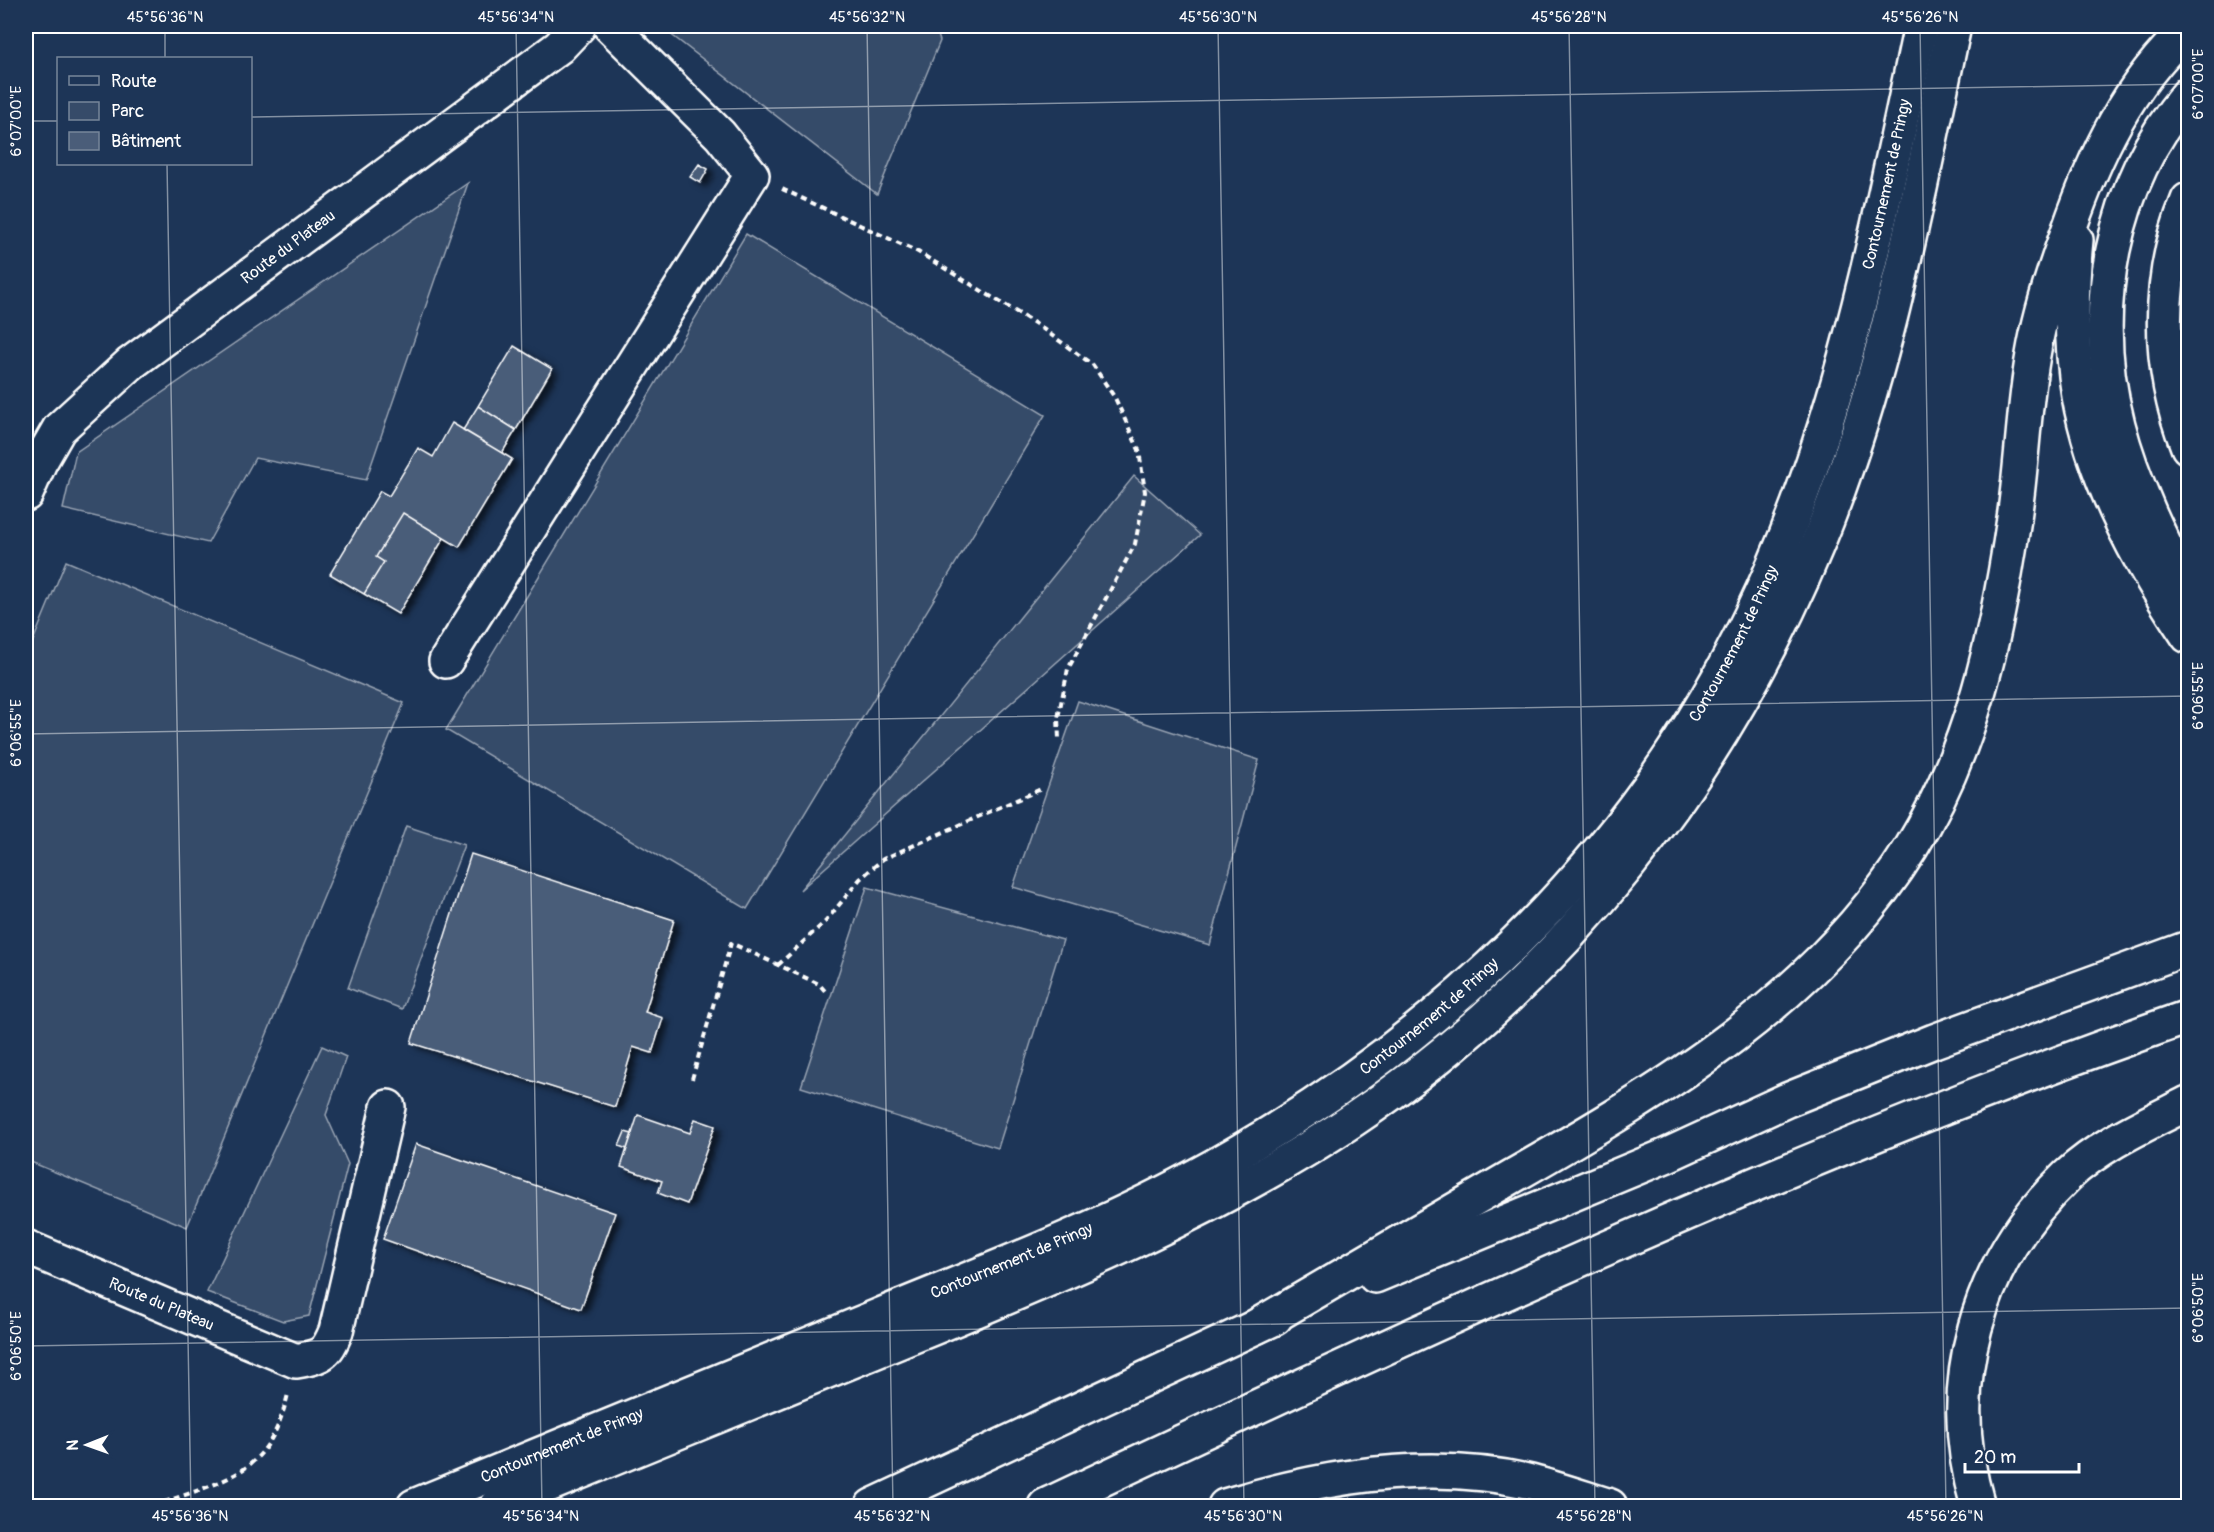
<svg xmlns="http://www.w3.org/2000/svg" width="2214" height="1532" viewBox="0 0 2214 1532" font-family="Pangolin,sans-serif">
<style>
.green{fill:#364b69;stroke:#9aa5b4;stroke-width:1.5}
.building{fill:#4a5d79;stroke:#fff;stroke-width:1.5;filter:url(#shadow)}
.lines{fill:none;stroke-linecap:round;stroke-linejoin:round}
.minor-casing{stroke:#fff;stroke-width:38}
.highway-casing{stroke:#fff;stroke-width:38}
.path{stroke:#fff;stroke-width:4;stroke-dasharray:6 4.5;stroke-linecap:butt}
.minor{stroke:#1d3557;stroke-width:33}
.highway{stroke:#1d3557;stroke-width:33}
.ticks{fill:none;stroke:#fff;stroke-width:1.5;stroke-opacity:0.45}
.labels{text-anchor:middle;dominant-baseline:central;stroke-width:4.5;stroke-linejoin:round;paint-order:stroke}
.street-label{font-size:16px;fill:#fff;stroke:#1d3557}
.neatline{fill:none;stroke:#fff;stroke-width:2}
.ticks-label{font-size:15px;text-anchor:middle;fill:#fff}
</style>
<defs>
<filter id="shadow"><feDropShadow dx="6" dy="4" stdDeviation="3" flood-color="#0009"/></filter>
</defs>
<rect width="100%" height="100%" fill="#1d3557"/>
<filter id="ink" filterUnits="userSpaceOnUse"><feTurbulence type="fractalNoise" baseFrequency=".0167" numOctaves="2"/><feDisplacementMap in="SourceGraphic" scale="12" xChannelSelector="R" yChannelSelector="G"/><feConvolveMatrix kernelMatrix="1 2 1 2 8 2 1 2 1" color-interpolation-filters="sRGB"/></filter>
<g filter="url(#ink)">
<path class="green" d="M660,26H935L940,41L877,194Z
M468,183L366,480L255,458L208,543L63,509L76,452Z
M746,234L1045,415L747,909L446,730Z
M1134,476L1200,535L800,890Z
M66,561L404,703L187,1227L26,1160V658Z
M1078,701L1259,760L1210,945L1013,887Z
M406,826L464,845L402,1009L348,988Z
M867,887L1063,940L998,1148L801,1087Z
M322,1046L346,1057L326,1115L348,1164L309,1316L283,1321L207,1292Z"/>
<path class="building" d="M699,164L708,169L700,183L690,177Z
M514,346L552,369L516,430L478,406Z
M478,406L516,430L502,453L463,430Z
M452,423L512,459L459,547L403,513L376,557L384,562L364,594L330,574L380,491L389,496L418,448L433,457Z
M403,513L444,538L398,614L364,594L384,562L376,557Z
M471,854L674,920L645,1012L663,1018L652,1053L633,1047L615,1107L411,1043Z
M638,1115L690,1133L695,1119L715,1126L687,1204L658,1193L662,1181L621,1167Z
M625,1132L632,1134L627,1149L619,1146Z
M416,1144L615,1213L581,1309L383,1239Z"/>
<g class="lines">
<g class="minor-casing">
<g id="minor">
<path id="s1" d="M26,494L40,462L59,429L130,364L559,47L579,26"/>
<path d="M446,661L752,175L720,135L610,26"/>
<path id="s2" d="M26,1247L296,1361C322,1356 326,1355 336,1331L388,1107"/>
</g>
</g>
<g class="highway-casing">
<g id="highway">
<path d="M2188,94C2111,185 2088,310 2118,425C2133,483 2161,539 2188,593"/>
<path d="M2188,200C2156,278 2157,369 2188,447"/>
<path d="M2076,240C2071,291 2070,345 2079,396C2094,481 2140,565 2188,636"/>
<path d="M1375,1276L1665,1156L1787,1100L1934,1041L2188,948"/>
<path d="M1255,1327C1341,1276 1427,1226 1513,1176C1663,1090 1817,999 1911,848C1972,749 1996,638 2013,525C2022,469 2023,411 2033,355C2040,313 2053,273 2068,232C2095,155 2127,85 2188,29"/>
<path id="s3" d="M414,1506C568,1443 723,1380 878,1316C982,1273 1090,1233 1190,1179C1430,1050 1632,863 1751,615C1841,429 1878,226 1921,26"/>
<path d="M497,1506C632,1451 767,1396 901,1341C1056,1278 1213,1213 1353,1120C1561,981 1722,775 1817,545C1886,379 1917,200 1954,26"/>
<path d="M872,1506L1275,1318"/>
<path d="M1045,1506C1420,1330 1796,1153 2188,1017"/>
<path d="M1225,1506C1322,1476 1431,1458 1531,1482C1558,1489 1584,1498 1610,1506"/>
<path d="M1978,1506C1942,1385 1976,1263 2067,1176C2101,1144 2147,1124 2188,1103"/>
</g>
</g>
<path class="path" d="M782,189L918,252L1036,324L1093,365L1115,398L1139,450L1145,492L1135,544L1068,669L1058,718L1059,739
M778,965L826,921L860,879L883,859L1041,789
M692,1079L731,943L819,984L825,991
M154,1506C225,1479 268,1478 288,1394"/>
<use href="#minor" class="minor"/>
<use href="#highway" class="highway"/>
</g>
</g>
<path class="ticks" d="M165,26V58M516,26L542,1506M867,26L893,1506M1218,26L1244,1506M1569,26L1595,1506M1920,26L1946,1506M250,117L2188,84M26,121H58M167,164L191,1506M26,734L2188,696M26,1346L2188,1308"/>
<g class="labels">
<g class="street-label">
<text stroke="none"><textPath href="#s3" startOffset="2104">Contournement de Pringy</textPath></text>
<text stroke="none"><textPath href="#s1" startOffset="366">Route du Plateau</textPath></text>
<text stroke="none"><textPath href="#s3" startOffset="1618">Contournement de Pringy</textPath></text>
<text stroke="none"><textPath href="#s3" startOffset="1132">Contournement de Pringy</textPath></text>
<text stroke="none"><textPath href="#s3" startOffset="646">Contournement de Pringy</textPath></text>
<text stroke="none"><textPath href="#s2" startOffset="147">Route du Plateau</textPath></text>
<text stroke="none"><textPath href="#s3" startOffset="160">Contournement de Pringy</textPath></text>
</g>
</g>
<rect width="2214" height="1532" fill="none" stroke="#1d3557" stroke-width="66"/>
<rect x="57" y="57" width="195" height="108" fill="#1d3557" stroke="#77869a" stroke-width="1.5"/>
<rect x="69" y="76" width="30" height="9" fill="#1d3557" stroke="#77869a" stroke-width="1.5"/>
<text x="111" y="87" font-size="18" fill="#ffffff">Route</text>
<rect x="69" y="102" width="30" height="18" fill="#364b69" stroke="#77869a" stroke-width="1.5"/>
<text x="111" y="117" font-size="18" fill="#ffffff">Parc</text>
<rect x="69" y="132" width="30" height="18" fill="#4a5d79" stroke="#77869a" stroke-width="1.5"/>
<text x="111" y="147" font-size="18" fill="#ffffff">Bâtiment</text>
<g transform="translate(87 1445) rotate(269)" stroke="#1d3557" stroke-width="4.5" paint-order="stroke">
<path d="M0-4.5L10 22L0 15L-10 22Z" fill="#ffffff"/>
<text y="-9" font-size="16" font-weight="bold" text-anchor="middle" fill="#ffffff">N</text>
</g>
<path d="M1965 1463v9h114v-9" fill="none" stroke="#ffffff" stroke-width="3"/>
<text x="1974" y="1463" font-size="18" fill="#ffffff" stroke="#1d3557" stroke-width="4.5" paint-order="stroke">20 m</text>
<rect x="33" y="33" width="2148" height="1466" class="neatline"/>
<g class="ticks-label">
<text x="165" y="22">45°56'36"N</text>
<text x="516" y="22">45°56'34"N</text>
<text x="867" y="22">45°56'32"N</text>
<text x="1218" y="22">45°56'30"N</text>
<text x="1569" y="22">45°56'28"N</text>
<text x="1920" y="22">45°56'26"N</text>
<text transform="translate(2198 84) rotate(-90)" y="5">6°07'00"E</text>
<text transform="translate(16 121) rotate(-90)" y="5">6°07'00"E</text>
<text transform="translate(2198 696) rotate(-90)" y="5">6°06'55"E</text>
<text transform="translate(16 733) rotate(-90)" y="5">6°06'55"E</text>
<text transform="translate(2198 1308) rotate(-90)" y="5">6°06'50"E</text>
<text transform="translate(16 1346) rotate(-90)" y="5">6°06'50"E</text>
<text x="190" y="1521">45°56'36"N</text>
<text x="541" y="1521">45°56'34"N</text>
<text x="892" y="1521">45°56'32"N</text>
<text x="1243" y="1521">45°56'30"N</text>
<text x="1594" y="1521">45°56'28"N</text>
<text x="1945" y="1521">45°56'26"N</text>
</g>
</svg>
